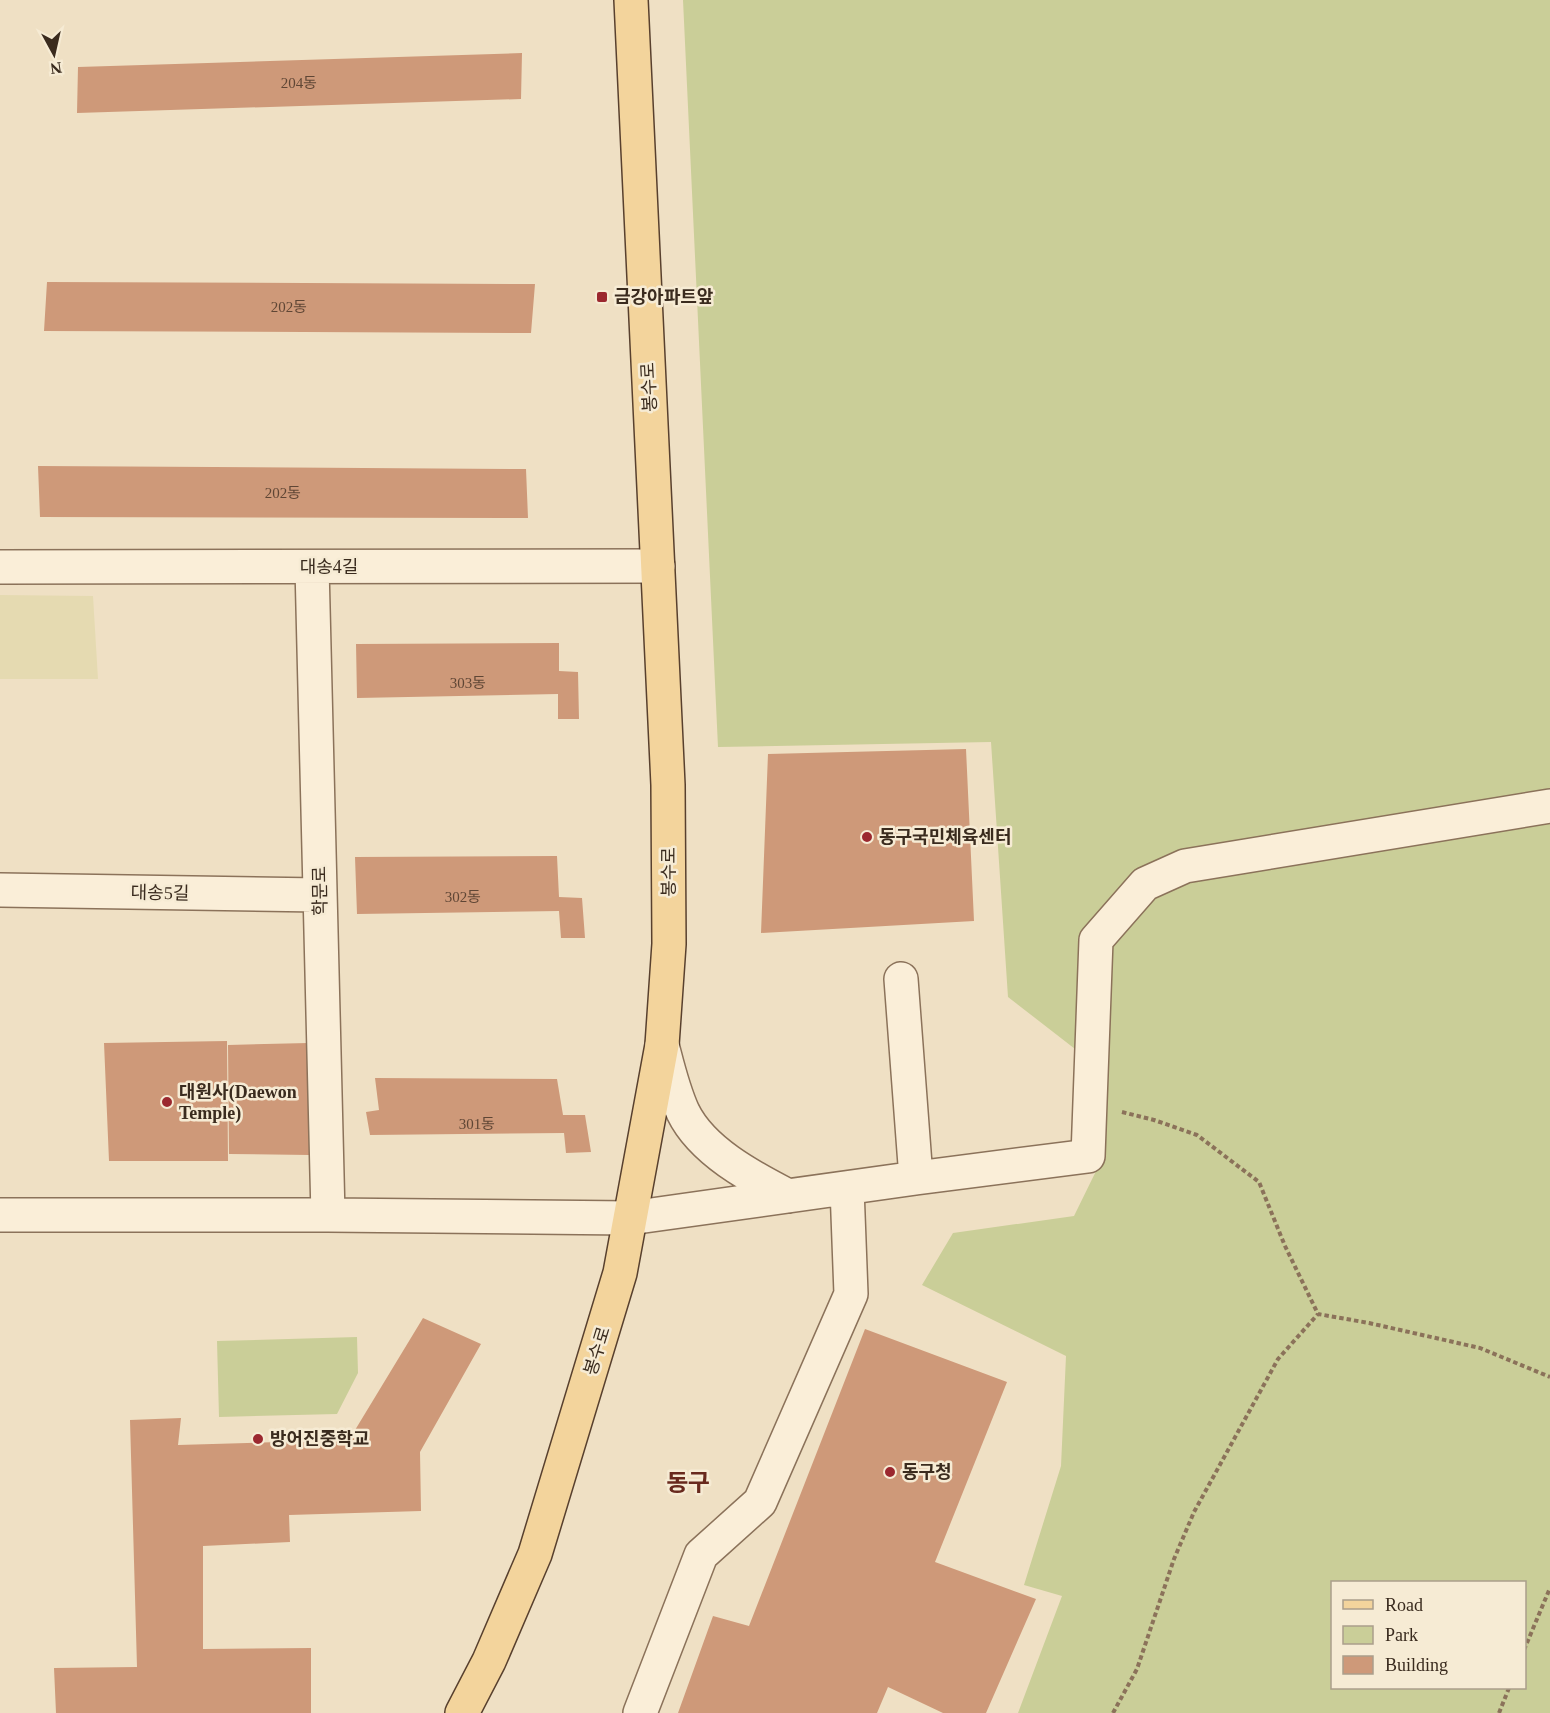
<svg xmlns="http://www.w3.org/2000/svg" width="1550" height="1713" viewBox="0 0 1550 1713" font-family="'Times New Roman','Noto Sans KR',serif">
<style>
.farmland{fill:#e5dab1}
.green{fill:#cace98;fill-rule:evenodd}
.building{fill:#ce9979}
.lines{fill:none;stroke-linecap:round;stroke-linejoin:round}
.minor-casing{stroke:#8b725a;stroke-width:36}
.major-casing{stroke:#58402e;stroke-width:36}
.path{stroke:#8b725a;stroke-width:4;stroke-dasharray:4.5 3;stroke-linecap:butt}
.minor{stroke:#faeed8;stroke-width:33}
.major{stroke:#f3d49c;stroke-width:33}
.poi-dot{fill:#9b282f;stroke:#f6ebd4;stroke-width:2}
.labels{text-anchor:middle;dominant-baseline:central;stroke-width:5;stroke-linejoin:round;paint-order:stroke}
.number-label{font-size:15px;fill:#5f4635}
.poi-label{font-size:18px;font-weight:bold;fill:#3a2b1e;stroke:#f6ebd4;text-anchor:start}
.street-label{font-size:18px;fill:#3a2b1e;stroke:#f6ebd4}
.district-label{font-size:24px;font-weight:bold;fill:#68291d;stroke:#f6ebd4}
</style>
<rect width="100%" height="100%" fill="#efe0c4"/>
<path class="farmland" d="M0,595L93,596L98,679H0Z"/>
<path class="green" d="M683,0H1550V1713H1018L1062,1596L1024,1585L1061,1466L1066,1356L922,1285L953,1233L1074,1216L1099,1165L1097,1066L1008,997L991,742L718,747ZM1332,1582H1524V1688H1332Z
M357,1337L358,1373L337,1414L219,1417L217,1341Z"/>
<path class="building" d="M522,53L521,99L77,113L78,67Z
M47,282L535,284L531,333L44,331Z
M38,466L526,469L528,518L40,517Z
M559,643V671L578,672L579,719H558V694L357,698L356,644Z
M966,749L974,921L761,933L768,754Z
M557,856L559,897L582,898L585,938H561L559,911L357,914L355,857Z
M227,1041L228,1161H109L104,1043Z
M308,1043L310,1155L229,1154L228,1045Z
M375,1078L557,1079L563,1115H585L591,1152L566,1153L564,1133L370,1135L366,1112L379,1110Z
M423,1318L481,1344L420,1452L421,1511L289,1515L290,1542L203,1546V1649L311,1648V1713H56L54,1668L137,1667L130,1420L181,1418L178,1445L349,1440Z
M865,1329L1007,1382L935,1562L1036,1599L986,1713H943L888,1687L877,1713H678L713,1616L749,1626Z"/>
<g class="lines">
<g class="minor-casing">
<path id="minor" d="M0,567L658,566
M312,567L328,1215
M0,890L320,895
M662,1045C668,1068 673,1090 683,1112C702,1151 751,1177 788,1196
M916,1178L1088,1156L1096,940L1145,884L1185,866L1550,806
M0,1215H328L630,1218L916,1178L901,979
M640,1713L701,1555L760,1502L851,1294L847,1188"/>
</g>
<g class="major-casing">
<path id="major" d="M462,1713L489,1661L535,1554L620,1273L662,1045L669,944L668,785L631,0"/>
</g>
<path class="path" d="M1122,1112L1154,1120L1197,1135L1259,1182L1285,1246L1318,1314L1369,1323L1480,1348L1550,1377
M1524,1650L1550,1588
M1113,1713L1137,1669L1174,1559L1194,1512L1278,1359L1318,1314
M1499,1713L1509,1688"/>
<use href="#minor" class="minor"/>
<use href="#major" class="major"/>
</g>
<g class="poi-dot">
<rect x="596" y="291" width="12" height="12" rx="3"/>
<circle cx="867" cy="837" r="6"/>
<circle cx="167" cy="1102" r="6"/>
<circle cx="258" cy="1439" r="6"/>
<circle cx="890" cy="1472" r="6"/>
</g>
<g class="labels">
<g class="number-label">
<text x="299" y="83">204동</text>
<text x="289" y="307">202동</text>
<text x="283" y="493">202동</text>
<text x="468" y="683">303동</text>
<text x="463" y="897">302동</text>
<text x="477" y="1124">301동</text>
</g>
<g class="poi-label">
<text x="614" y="297">금강아파트앞</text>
<text x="879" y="837">동구국민체육센터</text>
<text x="179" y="1092">대원사(Daewon<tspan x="179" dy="21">Temple)</tspan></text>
<text x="270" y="1439">방어진중학교</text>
<text x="902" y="1472">동구청</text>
</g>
<g class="street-label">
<text transform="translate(649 387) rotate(-93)">봉수로</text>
<text x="329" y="567">대송4길</text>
<text transform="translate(669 872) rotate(-90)">봉수로</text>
<text transform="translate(320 891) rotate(-91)">학문로</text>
<text transform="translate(160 893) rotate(1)">대송5길</text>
<text transform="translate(597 1351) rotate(-73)">봉수로</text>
</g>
<g class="district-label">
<text x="688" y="1483">동구</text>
</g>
</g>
<rect x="1331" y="1581" width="195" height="108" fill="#f6ebd4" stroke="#ab9e8b" stroke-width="1.5"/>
<rect x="1343" y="1600" width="30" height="9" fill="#f3d49c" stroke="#ab9e8b" stroke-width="1.5"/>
<text x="1385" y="1611" font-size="18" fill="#3a2b1e">Road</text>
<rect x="1343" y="1626" width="30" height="18" fill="#cace98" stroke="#ab9e8b" stroke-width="1.5"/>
<text x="1385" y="1641" font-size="18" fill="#3a2b1e">Park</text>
<rect x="1343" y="1656" width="30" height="18" fill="#ce9979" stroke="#ab9e8b" stroke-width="1.5"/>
<text x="1385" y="1671" font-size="18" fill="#3a2b1e">Building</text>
<g transform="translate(54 54) rotate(172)" stroke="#f6ebd4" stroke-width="4.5" paint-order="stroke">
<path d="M0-4.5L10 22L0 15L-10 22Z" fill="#3a2b1e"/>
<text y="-9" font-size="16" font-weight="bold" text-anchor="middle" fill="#3a2b1e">N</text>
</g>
</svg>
